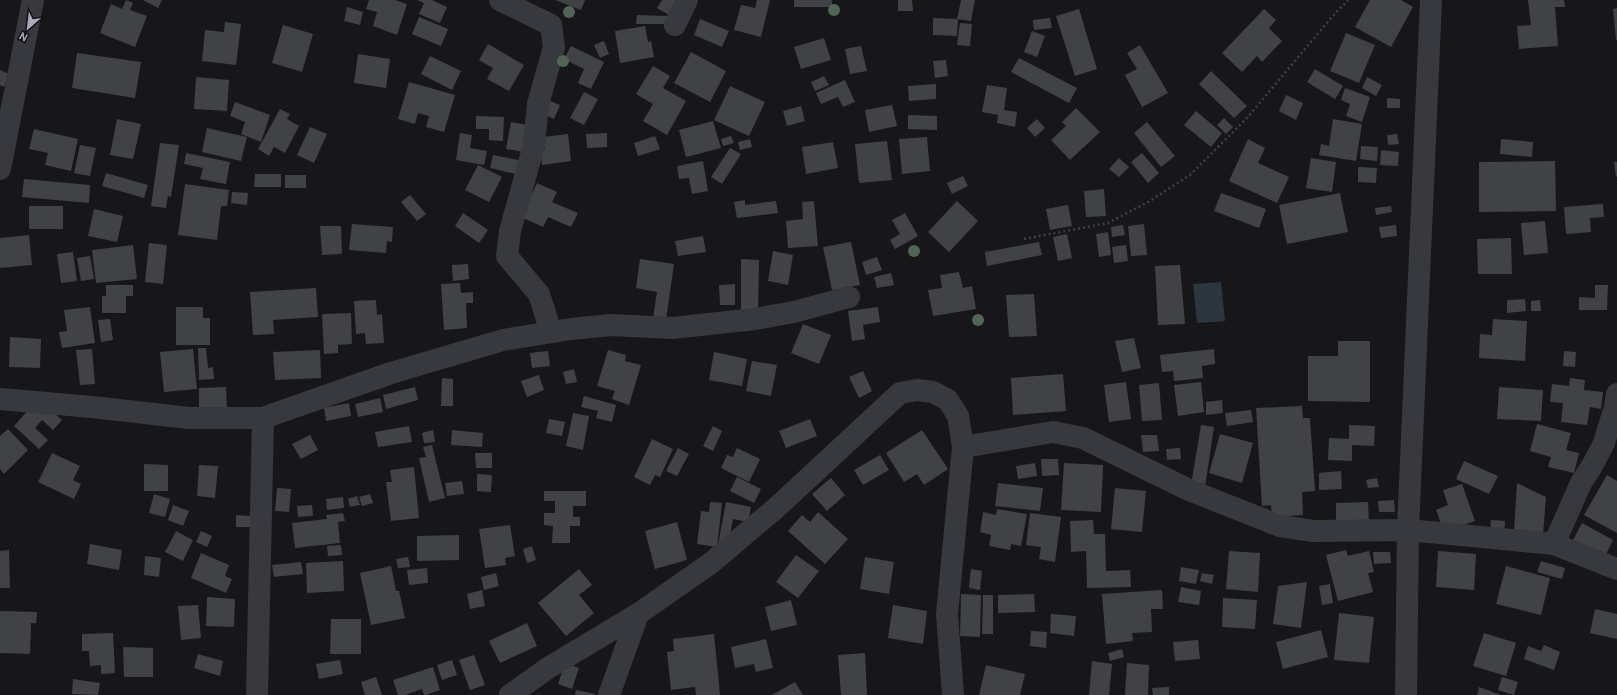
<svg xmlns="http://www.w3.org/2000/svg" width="1617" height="695" viewBox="0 0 1617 695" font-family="Overpass,sans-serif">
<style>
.water{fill:#2d353d}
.building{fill:#414246}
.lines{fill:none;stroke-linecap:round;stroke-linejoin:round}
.path{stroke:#3e4045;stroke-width:2.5;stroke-dasharray:2 3;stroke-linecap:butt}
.minor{stroke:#38393e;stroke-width:22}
.tree{fill:#516455}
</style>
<rect width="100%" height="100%" fill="#171719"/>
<path class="water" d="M1221,282L1225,321L1197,323L1193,284Z"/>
<path class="building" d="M126,0L133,3L130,10L147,16L135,47L100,33L111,4L122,9Z
M143,0H162L158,8Z
M369,0H395L407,4L397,35L373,26L377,12L366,9Z
M417,0H432L447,7L440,23L419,14L424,3Z
M555,0H585L581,10Z
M662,0H680L671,16L657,8Z
M757,0H770L761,37L734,30L741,5L755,8Z
M794,0H832V7H794Z
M898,0H912L913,11H898Z
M961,0H975L971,21L957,19Z
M1370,0H1401L1413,7L1391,47L1355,27Z
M1528,0H1564L1565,7H1555L1558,46L1519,49L1517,26L1531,25Z
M347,7L363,12L360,25L344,21Z
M1617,8V40H1616L1613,9Z
M1079,9L1097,69L1075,76L1056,16Z
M1264,9L1276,20L1269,28L1282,41L1262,62L1257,56L1242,72L1222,53Z
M637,15L667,16V24H636Z
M419,17L448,29L441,46L412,34Z
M933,18L958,19L957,36L933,35Z
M1050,18L1052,28L1034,30L1033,20Z
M700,19L729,31L722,47L694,35Z
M225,22L241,24L236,65L202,61L205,30L224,32Z
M960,23L972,24L970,46L957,45Z
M283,25L313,34L302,72L272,63Z
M645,26L648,42L651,41L654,57L620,63L615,31Z
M1032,31L1045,36L1037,57L1024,52Z
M1346,33L1375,45L1359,83L1330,71Z
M824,38L831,60L801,69L794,47Z
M604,41L609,54L600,58L594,45Z
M488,44L524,65L509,91L487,79L493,68L479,60Z
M1140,45L1168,93L1142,107L1125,75L1137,69L1127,53Z
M571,46L604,62L591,89L578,83L584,69L564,59Z
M861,46L867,71L850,74L845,49Z
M691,52L726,71L710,102L674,83Z
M77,53L141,62L135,98L72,88Z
M358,54L390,59L386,88L354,83Z
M430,56L461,71L452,90L421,74Z
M1019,58L1077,88L1069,103L1011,72Z
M946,60L948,76L935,78L933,61Z
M653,66L670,76L663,88L686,101L667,135L643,121L653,104L636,94Z
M1315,69L1343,86L1335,99L1307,82Z
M0,70L9,74L4,87L0,85Z
M1211,71L1247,106L1234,118L1199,84Z
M824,76L829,85L815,91L811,82Z
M196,77L229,80L227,111L194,109Z
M1367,77L1382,85L1376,96L1362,88Z
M845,80L855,102L843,107L838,97L821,104L816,93Z
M409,82L455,95L444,132L426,127L429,116L418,113L415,124L398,119Z
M936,84V99L909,101L908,86Z
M987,85L1007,88L1004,110L1017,112L1015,127L997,123L998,115L982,112Z
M730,86L765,102L749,136L714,120Z
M1345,88L1370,97L1362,122L1346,116L1350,104L1341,100Z
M584,92L598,99L584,125L570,118Z
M1286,95L1303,103L1296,120L1279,111Z
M1387,98L1400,99V108H1387Z
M545,99L560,105L554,119L539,112Z
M235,102L270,115L261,142L241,134L245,122L230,116Z
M892,105L897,126L869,132L865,110Z
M801,106L805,121L787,126L783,111Z
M1076,108L1100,132L1070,160L1051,140L1066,126L1062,122Z
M280,109L290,114L287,119L299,126L285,153L274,147L269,156L258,149Z
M1196,111L1222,133L1211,147L1184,125Z
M908,115L937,116V130L908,129Z
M476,116L504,117L503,141L489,140V129H476Z
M1224,118L1233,127L1226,134L1217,125Z
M117,119L141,124L133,159L110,155Z
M1037,119L1045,128L1035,137L1027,128Z
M1333,119L1362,124L1356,161L1319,155L1321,144L1329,146Z
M713,121L721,148L686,157L679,130Z
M511,122L528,125L523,152L506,149Z
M1147,122L1175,156L1161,167L1134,133Z
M310,127L327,134L314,163L297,155Z
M207,128L247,137L241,161L202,152Z
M34,129L78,139L71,171L45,165L48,153L29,149Z
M460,133L472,135L470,148L487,151L484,165L456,160Z
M607,133V147L587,148L586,134Z
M568,134L571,161L542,165L540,150L545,149L543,137Z
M1397,134L1399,144L1388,145L1387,135Z
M655,136L660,149L638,156L634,143Z
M731,136L734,143L723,146L721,139Z
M927,137L930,171L902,174L899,139Z
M750,139L752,147L740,150L738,142Z
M1248,139L1265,148L1258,163L1289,177L1277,203L1229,181Z
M1501,139L1533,142L1532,157L1500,154Z
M887,141L892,180L859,183L855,144Z
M833,142L838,168L806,174L802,147Z
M160,143L179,145L171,197L168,196L166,208L151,206Z
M80,145L96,148L90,176L74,173Z
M1361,146L1378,147L1377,161L1360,159Z
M730,148L741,154L722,184L711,177Z
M1381,150L1399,152L1398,166L1380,165Z
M186,153L230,162L226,184L200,179L203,168L184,164Z
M1142,153L1159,173L1148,183L1131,162Z
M493,155L523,161L520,175L490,168Z
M1119,158L1129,167L1119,177L1109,169Z
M1311,158L1336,162L1332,192L1306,188Z
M703,161L708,191L692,194L689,178L679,179L677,166Z
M1555,161L1556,211L1479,212V162Z
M1614,162H1617V176L1616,177Z
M478,165L502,177L489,202L465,190Z
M1358,167L1377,168L1376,183L1358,182Z
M106,173L148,185L144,198L102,186Z
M255,174H281V187H254Z
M285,175H306V188H285Z
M963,176L968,186L952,194L947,183Z
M24,179L90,185L89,203L22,197Z
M537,183L557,192L552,202L578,213L571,227L548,217L543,227L521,217Z
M185,184L229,190L227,206H221L217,240L178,235Z
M1104,189L1106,216L1086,217L1084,191Z
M232,192L248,193L247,205L231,203Z
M1221,193L1266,209L1259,228L1214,211Z
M1340,193L1348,232L1287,244L1279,205Z
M410,195L426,214L417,221L401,202Z
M745,200V205L776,201L778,213L737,218L734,202Z
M814,201L818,246L788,248L786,221L803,219L802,202Z
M957,201L978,221L949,252L928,232Z
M1603,204L1604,217L1590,218L1591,232L1566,234L1564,207Z
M1068,205L1072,226L1050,230L1046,209Z
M29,206H63V229H29Z
M1391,206L1392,212L1376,215L1375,208Z
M94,209L123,216L117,242L88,236Z
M463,213L488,230L479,243L455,226Z
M905,213L918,236L895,249L890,240L900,234L892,220Z
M1545,221L1548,253L1524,255L1521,223Z
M352,224L393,227L392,242L387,241L386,253L349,250Z
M1144,224L1147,255L1131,256L1128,226Z
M1123,225L1125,235L1112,237L1111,227Z
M1396,225L1397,236L1381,238L1379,227Z
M320,226H341L342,254L322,255Z
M1108,232L1111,255L1099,257L1096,234Z
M1067,234L1072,258L1058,261L1053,237Z
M29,235L32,265L0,268V238Z
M703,236L706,252L678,256L675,241Z
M1511,238L1512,274H1478L1477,239Z
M851,242L860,285L832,290L823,247Z
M1039,242L1042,255L987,266L985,252Z
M149,243L167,245L163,284L145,282Z
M133,245L137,279L96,283L92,250Z
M1126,245L1128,261L1114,263L1112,247Z
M773,251L793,255L788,285L768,281Z
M73,252L77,281L61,283L57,254Z
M90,256L94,279L81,281L77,258Z
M877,257L882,270L866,275L862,262Z
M640,259L674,264L666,320L653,318L657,292L636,288Z
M741,259L759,260L758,311L741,310Z
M468,264L469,279L453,281L452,265Z
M1180,265L1185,324L1158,325L1155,266Z
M959,272L963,288L972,286L976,309L933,316L928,290L942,288L940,275Z
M891,273L894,285L877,288L874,277Z
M460,283L461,293L473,292V303H466L467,328L444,330L441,284Z
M735,284V305H720L719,285Z
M106,285H133V296H126V313H102V296H106Z
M1595,285H1608L1607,310H1579V297L1595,298Z
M316,288L318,317L273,320L274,334L253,335L250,292Z
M1034,294L1037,336L1009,337L1006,295Z
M1525,299L1526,311L1507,313V300Z
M376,300L377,315L382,314L384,343L366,344L365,333L356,334L354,301Z
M1540,300L1541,311H1531V301Z
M90,307L95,343L62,348L59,332L67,331L64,310Z
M176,307H203V318H210V345H176Z
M878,307L880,322L863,325L865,339L852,341L848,311Z
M351,313L352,344L338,345V353L324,354L322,314Z
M110,319L113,340L101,342L98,320Z
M1493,319L1527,321L1525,361L1479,358L1480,334L1492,335Z
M803,324L831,335L819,364L791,353Z
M10,337L41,339L40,368L9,367Z
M1134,338L1141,368L1122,372L1115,341Z
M1338,341H1370V402L1308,401V356H1338Z
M198,348H206L208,368L213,367L214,379L199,380Z
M92,349L95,384L80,385L76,350Z
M193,349L197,389L164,392L160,352Z
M1214,349L1215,364L1202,366L1203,378L1174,381L1173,371L1162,372L1160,355Z
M320,350L321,378L275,380L273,352Z
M608,350L626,355L625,361L641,365L629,405L612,399L615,391L597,386Z
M548,351L550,366L532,368L530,353Z
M1564,351L1576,352L1575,367L1563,366Z
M714,352L747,359L742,386L709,380Z
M752,361L777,365L771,396L746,391Z
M574,369L577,382L566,384L563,372Z
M863,371L872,391L859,398L849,377Z
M1063,374L1066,411L1013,415L1011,378Z
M539,375L544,390L527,397L521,381Z
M442,378L453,379V406H441Z
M1570,378L1585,380L1584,390L1603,392L1601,409L1590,407L1587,425L1561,422L1563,403L1550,402L1552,384L1569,386Z
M1126,382L1131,419L1109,422L1104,385Z
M1201,382L1204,412L1178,416L1174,385Z
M1159,383L1162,420L1142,421L1139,385Z
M226,387L227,410H199V388Z
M415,387L418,400L386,409L383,395Z
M1499,387L1543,390L1541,421L1497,419Z
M584,396L616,405L612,422L596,418L598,411L581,407Z
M380,398L383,412L358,417L355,404Z
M38,399L62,420L53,430L42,420L35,428L48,440L39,449L14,426Z
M1222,400L1223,413L1206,415V402Z
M349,403L351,416L326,421L324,408Z
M1302,406L1303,418H1310L1315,491L1302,492L1303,515L1272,517L1271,505L1262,506L1256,408Z
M1251,410L1253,422L1227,426L1225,413Z
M573,413L589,416L583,450L566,446Z
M549,419L565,422L562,436L546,433Z
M810,419L817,436L786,448L779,431Z
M1537,424L1571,433L1566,450L1579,453L1574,473L1548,467L1551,457L1530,451Z
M1201,425L1214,427L1205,487L1191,485Z
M1349,425L1375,426L1374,446L1352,445V461L1328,460L1329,438L1349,439Z
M409,426L412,442L378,447L375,432Z
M713,426L722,431L713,451L703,446Z
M8,429L28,450L4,474L0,469V436Z
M433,430L435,442L424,443L422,433Z
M452,430L483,433L482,447L451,445Z
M922,430L948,469L924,485L917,474L904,482L886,453Z
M1220,434L1253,443L1242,483L1209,473Z
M310,435L318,450L301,459L292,444Z
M1141,435H1157L1159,451L1143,452Z
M652,439L673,449L660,477L655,475L650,485L634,477Z
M432,445L445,498L429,502L419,458L426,457L423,447Z
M678,448L689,454L677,476L666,471Z
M737,448L760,459L749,482L721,468L727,455L733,457Z
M1180,448L1181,459L1167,460L1166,449Z
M52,453L80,466L73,480L81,484L74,499L38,482Z
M475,453H492V468H476Z
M880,455L889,470L863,485L854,470Z
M1041,459H1058L1059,475L1042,476Z
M1464,461L1498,476L1489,494L1456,479Z
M1035,463L1037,476L1018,479L1016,466Z
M1064,463L1103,465L1101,512L1061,510Z
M144,464L168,465V491H144Z
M199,465L218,466L215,498L197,496Z
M414,467L419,518L391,521L386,482H392L390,470Z
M1341,471L1342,489L1319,490V473Z
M477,474L492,475L491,492L477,491Z
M1607,475L1617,481V533L1584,515Z
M737,477L761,489L754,503L730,491Z
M831,478L845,495L827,511L812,494Z
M1377,478L1379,487L1368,488L1366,480Z
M462,481L464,494L447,496L445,483Z
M998,483L1043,488L1040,511L995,506Z
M1517,483L1546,497L1543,535L1514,532Z
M1462,484L1475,521L1444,532L1436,510L1448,505L1443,490Z
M277,488L291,489L289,512L275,511Z
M1115,488L1146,491L1142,532L1111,529Z
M544,491H586V506H573V517H580V526H570V543H552L553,526L544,525V513H555V501H544Z
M154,494L170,499L165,517L149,513Z
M370,494L373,503L362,506L359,497Z
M357,496L360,505L350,507L348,499Z
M343,497L344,508L327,510L326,499Z
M1394,500L1395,512H1379L1378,501Z
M710,502L722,503L717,547L697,544L701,511L709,512Z
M726,502L751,507L748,522L733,519L728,547L718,545Z
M1368,502L1369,524L1336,525V503Z
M173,505L189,511L183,526L168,520Z
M312,505L313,516L298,517L297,506Z
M997,509L1027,514L1021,546L1011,544L1010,550L989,546L991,535L980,532L983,512L996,515Z
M818,512L848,539L825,564L788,531L802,515L810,522Z
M343,513L345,521L338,522L340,543L295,548L292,523L327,519L326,515Z
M1030,513L1061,517L1055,562L1039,559L1041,547L1026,545Z
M236,515L252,516V527H236Z
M1093,520L1094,534H1105L1106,571L1130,570L1131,587L1087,588L1086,551L1071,552L1070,521Z
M1491,520L1505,521L1504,534L1490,533Z
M677,522L687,560L655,569L645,531Z
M1582,523L1613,540L1604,558L1572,542Z
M510,525L515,556L505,558L506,565L485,568L479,529Z
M176,531L193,540L183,561L165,552Z
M201,531L212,536L207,547L196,542Z
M459,535V560L417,561V536Z
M90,544L122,550L119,570L87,564Z
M341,545L342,555L328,556L327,546Z
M532,546L536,560L527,563L523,549Z
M9,550L10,588H0V551Z
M1346,550L1348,556L1369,551L1374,572L1368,573L1373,592L1338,601L1326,555Z
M1229,551L1260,553L1258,592L1226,589Z
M1438,551L1476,554L1474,590L1436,587Z
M1373,552H1390L1391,563L1374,564Z
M201,553L229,565L225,576L232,579L226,593L191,578Z
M796,555L819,571L798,598L776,582Z
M145,556L161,558L159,577L144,575Z
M408,557L410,567L398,568L396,559Z
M865,557L894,562L889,594L860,589Z
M343,561L344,591L307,593L306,563Z
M1541,561L1565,568L1562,579L1537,572Z
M301,562L303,574L274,577L272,565Z
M391,566L396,591H399L405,618L371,625L360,573Z
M1506,566L1550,578L1541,615L1496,604Z
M1181,567L1199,570L1196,584L1179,581Z
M427,568L428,583L409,585L407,570Z
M579,569L592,585L579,595L594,613L566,636L538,603Z
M971,569L982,571L980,590L969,588Z
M496,573L499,586L484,590L481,577Z
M1202,573L1214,575L1212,584L1200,581Z
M1307,582L1301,628L1273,624L1278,586Z
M1330,584L1333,603L1322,605L1319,586Z
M1181,587L1201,591L1199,605L1178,602Z
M482,590L485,606L470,609L467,594Z
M1162,590L1163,609H1151L1152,632L1132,633L1133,641L1106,644L1102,594Z
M961,594L981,595L980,637L960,636Z
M1034,594L1035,612L998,613V595Z
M983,595H993V634H982Z
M207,597L235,599L234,627L206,626Z
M1223,598L1257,600L1255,629L1222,627Z
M791,600L797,625L771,631L765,607Z
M198,605L201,638L181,640L178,606Z
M893,605L927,611L923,644L888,638Z
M1595,609L1617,614V639L1590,633Z
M0,611L37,612L36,623H31L30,654L0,653Z
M1339,613L1374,617L1369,663L1334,660Z
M1051,614L1076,616L1074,636L1050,633Z
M331,619H361V654H330Z
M527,623L537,646L500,663L489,641Z
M1321,630L1328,657L1283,669L1276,642Z
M1031,631L1047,632L1046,648L1030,646Z
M113,633L115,673L101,674V665L90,666L89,651H82V634Z
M1484,633L1516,643L1506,676L1473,666Z
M714,634L720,695H696L695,687L671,690L667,652L674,651L673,639Z
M766,639L773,668L756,672L754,664L735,668L731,647Z
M1198,640L1200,659L1175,661L1173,642Z
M1544,645L1560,652L1554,670L1524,659L1528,646L1541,651Z
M123,647L153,648V677H124Z
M1122,649L1124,657L1110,661L1108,653Z
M865,653L867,695H841L838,655Z
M198,654L223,661L220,676L194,668Z
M474,655L485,685L470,690L459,660Z
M340,660L343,674L319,679L316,664Z
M452,660L457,675L442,680L437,665Z
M1092,661L1112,664L1109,695H1089Z
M565,663L579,668L572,689L558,684Z
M1127,663L1149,665L1148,695H1125Z
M986,665L1025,674L1020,695H979Z
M433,667L440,690L426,695H424L422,689L405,695H398L393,680Z
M376,677L382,695H365L361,682Z
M1502,677L1518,682L1514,695L1498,690Z
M73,679L100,683L98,695L72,694Z
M795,682L803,695H772Z
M1169,687V695H1153L1152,688Z
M1479,687L1501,695H1477Z
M576,690L595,694V695H575Z"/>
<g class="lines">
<path class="path" d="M1024,239L1108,223L1150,201L1190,175L1247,118L1331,18L1348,0"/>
<path class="minor" d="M500,0L551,25L554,47L538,104L534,145L510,231L507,256L539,294L551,332
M675,25L687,0
M0,169L33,0
M0,399L92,407L189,418H263L391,373L503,340L571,329L611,325L672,328L755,319L794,312L849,297
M963,447L1053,432L1083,438L1189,490L1280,526L1313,531L1408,530L1554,544L1617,569
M1554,544L1581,483L1592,466L1604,443L1615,407L1617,394
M257,695L263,418
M510,695L548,668L638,614L711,563L776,508L900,393L917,390L933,392L948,400L958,416L963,447L947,614L953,695
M609,695L638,614
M1406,695L1408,530L1431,0"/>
</g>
<g class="tree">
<circle cx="834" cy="10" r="6"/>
<circle cx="569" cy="12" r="6"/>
<circle cx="563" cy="61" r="6"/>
<circle cx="914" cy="251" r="6"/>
<circle cx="978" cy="320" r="6"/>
</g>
<g transform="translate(28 28) rotate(208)" stroke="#121214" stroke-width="3" paint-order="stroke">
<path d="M0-3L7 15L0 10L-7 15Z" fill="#aaadb9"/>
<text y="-6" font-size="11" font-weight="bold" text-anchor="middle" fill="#aaadb9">N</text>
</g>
</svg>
